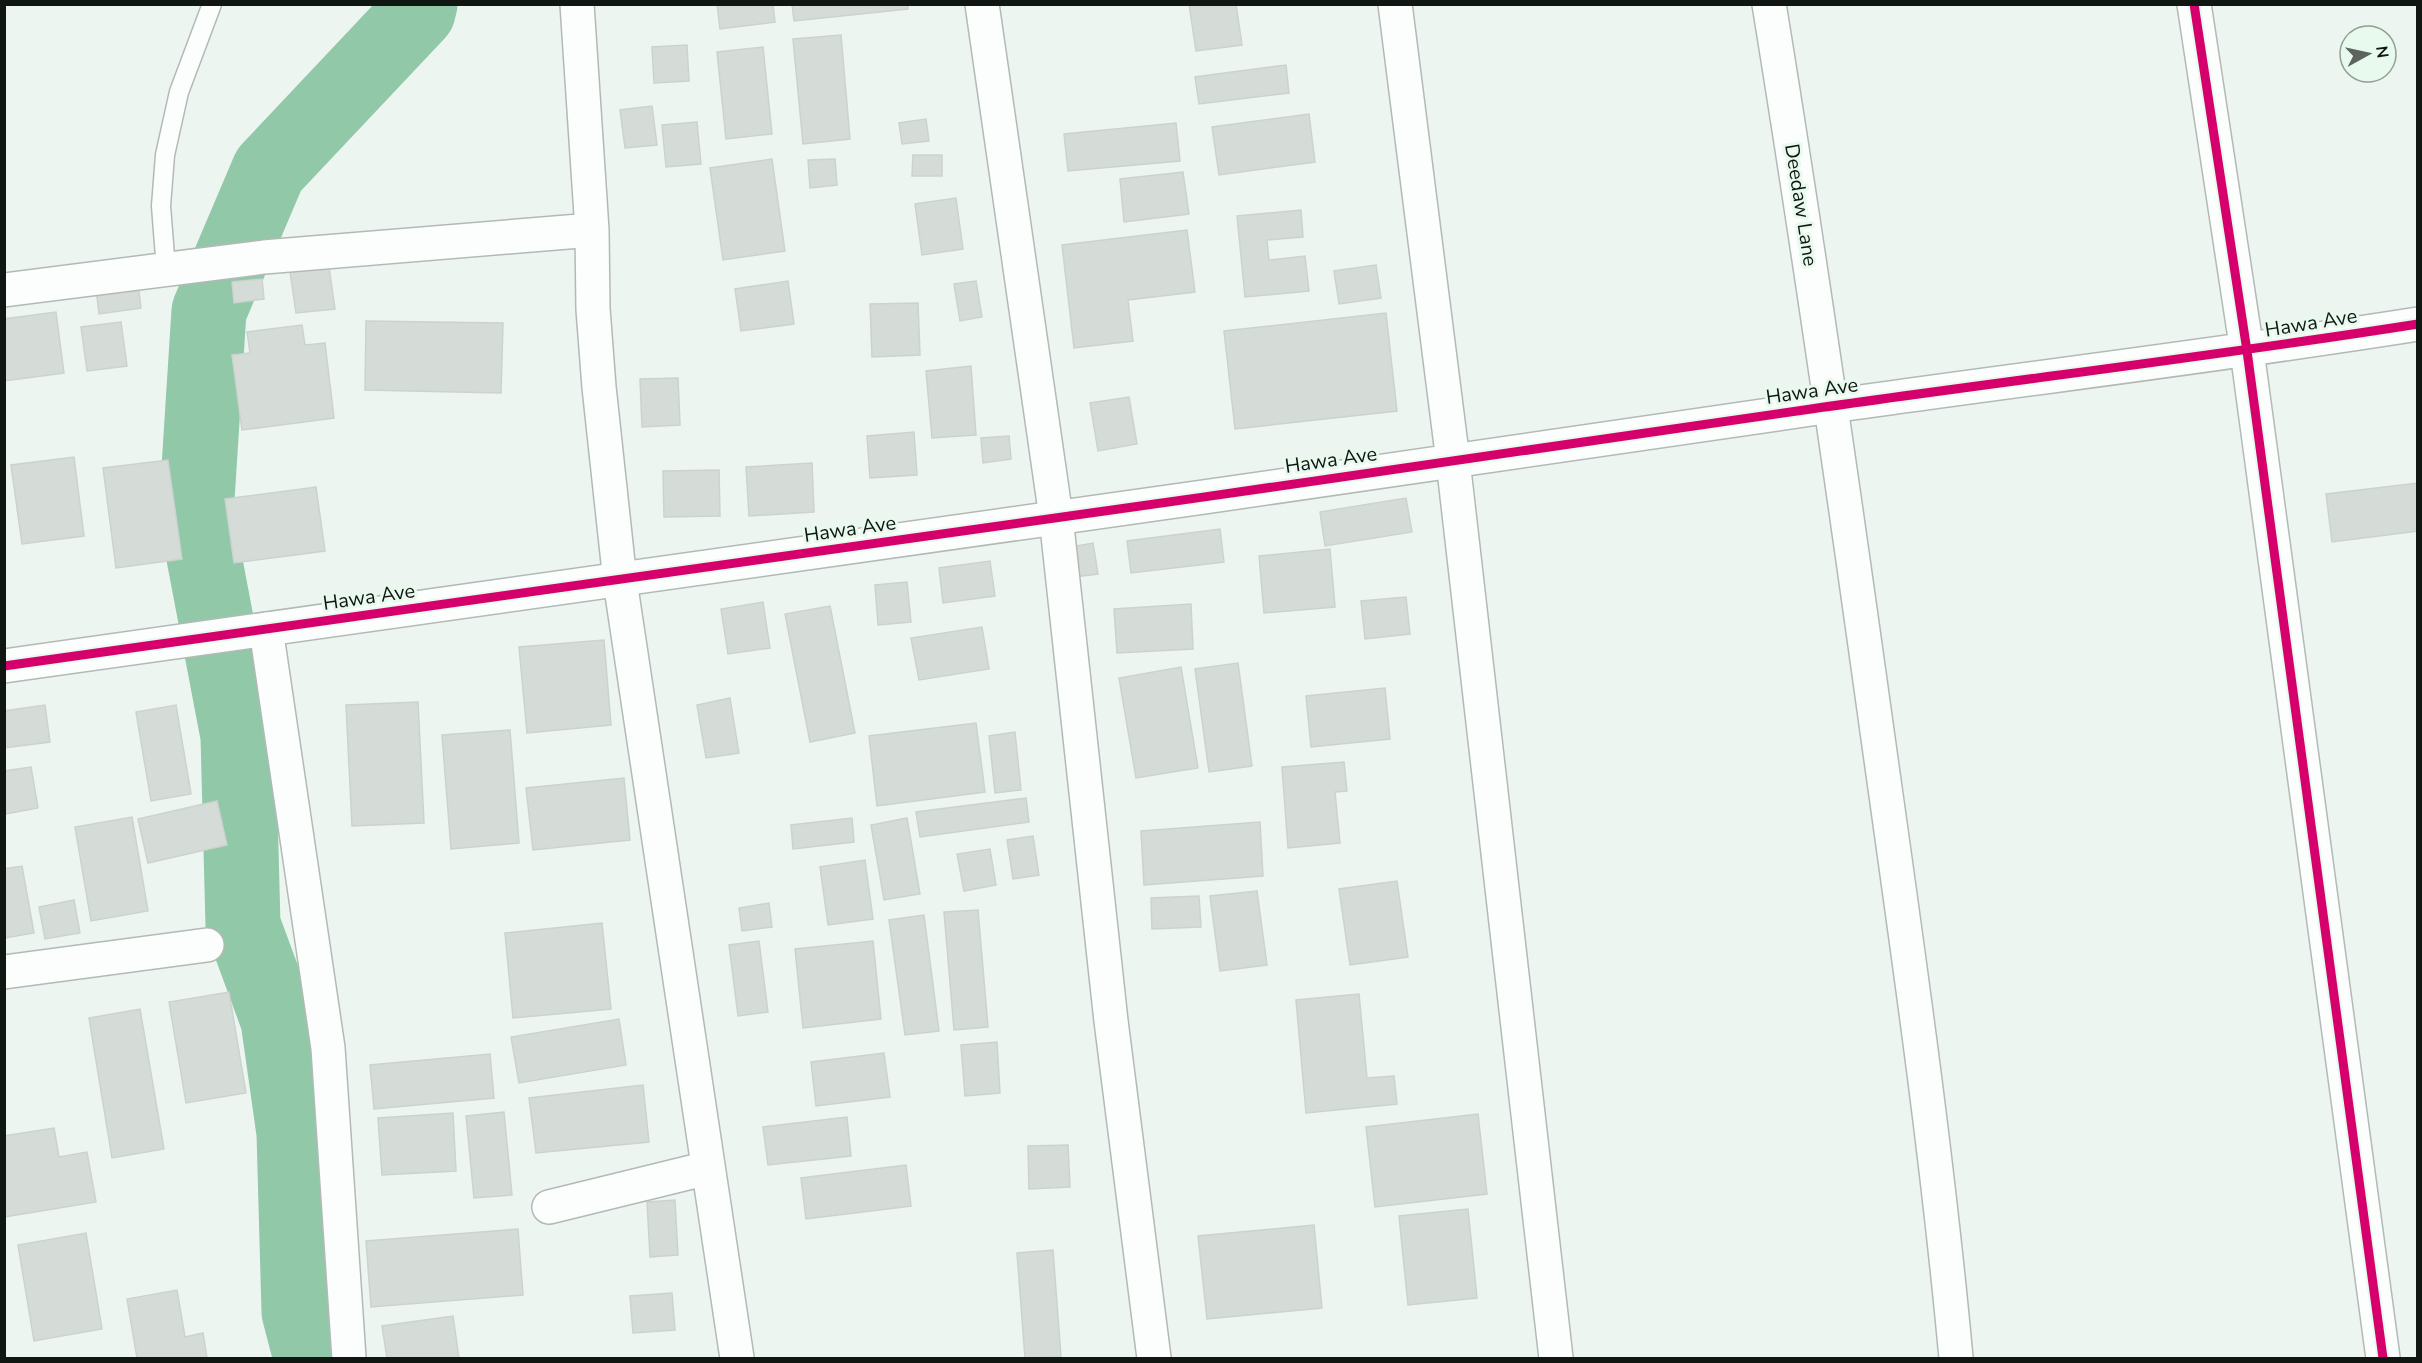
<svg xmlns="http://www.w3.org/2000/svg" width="2422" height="1363" viewBox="0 0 2422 1363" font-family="'Nunito Sans',sans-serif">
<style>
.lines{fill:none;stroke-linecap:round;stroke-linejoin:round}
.river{stroke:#90c8a8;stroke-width:75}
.building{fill:#d5dcd7;stroke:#ccd3cf;stroke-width:1.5}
.service-casing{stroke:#b3bab6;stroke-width:21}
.minor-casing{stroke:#b3bab6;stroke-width:36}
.tertiary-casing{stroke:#b3bab6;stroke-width:36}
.service{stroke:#fcfefd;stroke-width:18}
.minor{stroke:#fcfefd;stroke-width:33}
.tertiary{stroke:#fcfefd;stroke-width:33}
.cycleway-casing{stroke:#e8f9ee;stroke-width:13}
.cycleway{stroke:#d6006c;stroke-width:9}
.labels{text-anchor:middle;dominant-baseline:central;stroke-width:6;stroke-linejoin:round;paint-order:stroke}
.street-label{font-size:20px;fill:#101612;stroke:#e8f9ee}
</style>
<rect width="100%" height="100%" fill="#ecf5ef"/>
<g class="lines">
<path class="river" d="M311,1358L299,1312L294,1133L278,1020L243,925L238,736L196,515L209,311L269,170L418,12L420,4"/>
</g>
<path class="building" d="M717,4H773L775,22L720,29Z
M792,4H908V9L794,21Z
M1189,4H1236L1242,45L1196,51Z
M841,35L850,139L803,144L793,39Z
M687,45L689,81L654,83L652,47Z
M763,47L772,134L726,139L717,52Z
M1286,65L1289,93L1199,104L1195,77Z
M652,106L657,145L625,148L620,110Z
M1309,114L1315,162L1219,175L1212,127Z
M926,119L929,141L902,144L899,123Z
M697,122L701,164L666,167L662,125Z
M1176,123L1180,161L1068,171L1064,134Z
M913,155H942V176H912Z
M772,159L785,251L723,260L710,168Z
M835,159L837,185L810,188L808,160Z
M1183,172L1189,214L1124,222L1120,179Z
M956,198L963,249L922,255L915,204Z
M1301,210L1303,237L1267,240L1269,260L1305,256L1309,291L1245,297L1237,216Z
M1187,230L1195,292L1128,300L1133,341L1074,348L1062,245Z
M1376,265L1381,298L1339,304L1334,271Z
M329,267L335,309L296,313L290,272Z
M262,279L264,299L234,303L232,282Z
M788,281L794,324L741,331L735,289Z
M976,281L982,317L960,321L954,284Z
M138,283L141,308L99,314L96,289Z
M918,303L920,355L872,357L870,304Z
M56,312L64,373L4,381V319Z
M1386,313L1397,411L1235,429L1224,331Z
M366,321L503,323L501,393L365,390Z
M121,322L127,366L87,371L81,327Z
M302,325L305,345L325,343L334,418L242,430L232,355L250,353L247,332Z
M971,366L976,435L932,438L926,371Z
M678,378L680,425L642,427L640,379Z
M1129,397L1137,444L1098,451L1090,403Z
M914,432L917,475L870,478L867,436Z
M1009,436L1011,459L983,463L981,438Z
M74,457L84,536L22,544L11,465Z
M168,460L182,559L116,568L103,468Z
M812,463L814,512L749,516L746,467Z
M719,470L720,516L664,517L663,471Z
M2418,483V531L2332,542L2326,494Z
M316,487L325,551L234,563L225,499Z
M1406,498L1412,532L1325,546L1320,512Z
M1220,529L1224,562L1131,573L1127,541Z
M1093,543L1098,574L1075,577L1070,547Z
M1330,549L1335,607L1264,613L1259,556Z
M990,561L995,596L943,603L939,568Z
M907,582L911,622L878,625L875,585Z
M1406,597L1410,634L1365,639L1361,601Z
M763,602L770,648L728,654L721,609Z
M1191,604L1193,649L1117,653L1114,609Z
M830,606L855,733L810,742L785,614Z
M982,627L989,669L919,680L911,638Z
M604,640L611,725L527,733L519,647Z
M1238,663L1252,766L1209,772L1195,669Z
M1181,667L1198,768L1136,778L1119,678Z
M1385,688L1390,739L1311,747L1306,696Z
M730,698L739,753L706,758L697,705Z
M418,702L424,823L352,826L346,705Z
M45,705L50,742L4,748V711Z
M176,705L191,794L151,801L136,712Z
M976,723L985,792L877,806L869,736Z
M510,730L519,843L451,849L442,735Z
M1015,732L1021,790L995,793L989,736Z
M1344,762L1347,791L1335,792L1340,843L1288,848L1282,767Z
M31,767L38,808L5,814L4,771Z
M624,778L630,840L533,850L526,788Z
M1026,798L1029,822L920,837L916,812Z
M217,801L227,845L148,863L138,819Z
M132,817L148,911L91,921L75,827Z
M852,818L854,842L793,849L791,825Z
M907,818L920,894L884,900L871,825Z
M1260,822L1263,876L1144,885L1141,831Z
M1033,836L1039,875L1013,879L1007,840Z
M990,849L996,885L964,891L957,854Z
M865,860L873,919L828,925L820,867Z
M22,866L34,933L4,938V869Z
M1397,881L1408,957L1350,965L1339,889Z
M1257,891L1267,965L1220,971L1210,896Z
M1199,896L1201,927L1152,929L1151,898Z
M74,900L80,933L45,939L39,907Z
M769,903L772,927L742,931L739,908Z
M978,910L988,1027L954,1030L944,912Z
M924,915L939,1031L905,1035L889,920Z
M602,923L611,1009L513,1018L505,933Z
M759,941L768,1012L738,1016L729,945Z
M873,941L881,1019L803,1028L795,949Z
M229,992L246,1093L186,1103L169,1002Z
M1359,994L1367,1078L1394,1076L1397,1104L1306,1113L1296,1000Z
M140,1009L164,1149L112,1158L89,1018Z
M619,1019L626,1065L519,1083L511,1037Z
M997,1042L1000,1093L965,1096L961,1045Z
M884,1053L890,1097L816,1106L811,1062Z
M490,1054L494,1098L374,1109L370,1065Z
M643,1085L649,1142L536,1153L529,1098Z
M504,1112L512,1195L474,1198L466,1116Z
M453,1113L456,1171L382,1175L378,1118Z
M1478,1114L1487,1194L1375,1207L1366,1127Z
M847,1117L851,1156L768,1165L763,1127Z
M54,1128L59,1157L87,1152L96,1202L4,1217V1136Z
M1068,1145L1070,1187L1029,1189L1028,1146Z
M906,1165L911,1206L806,1219L801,1178Z
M675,1200L678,1255L650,1257L647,1202Z
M1468,1209L1477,1298L1408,1305L1399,1216Z
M1314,1225L1322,1308L1207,1319L1198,1236Z
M518,1229L523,1295L371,1307L366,1241Z
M86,1233L102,1329L34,1341L18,1245Z
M1053,1250L1061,1357L1025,1358L1017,1253Z
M177,1290L185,1337L203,1333L207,1358H137L127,1299Z
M672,1293L675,1330L633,1333L630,1296Z
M453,1316L459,1358H387L382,1326Z"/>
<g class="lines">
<g class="service-casing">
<path id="service" d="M166,269L161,206L165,155L179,92L212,4"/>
</g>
<g class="minor-casing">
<path id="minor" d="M577,4L592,230L593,309L599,387L620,581L737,1358
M982,4L1056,517L1111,1021L1154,1358
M1395,4L1453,461L1556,1358
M1769,4C1809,249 1844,493 1878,738C1907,945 1937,1151 1956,1358
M2194,4L2247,351L2383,1358
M4,290L264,257L592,230
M266,629L328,1048L349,1358
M4,972L207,945
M549,1207L708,1168"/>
</g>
<g class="tertiary-casing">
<path id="tertiary" d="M4,666C607,583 1209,497 1811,409C2013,380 2216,356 2418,324"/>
</g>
<use href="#service" class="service"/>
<use href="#minor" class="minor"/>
<use href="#tertiary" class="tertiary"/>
<g class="cycleway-casing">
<path id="cycleway" d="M2194,4L2247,351L2383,1358
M4,666C607,583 1209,497 1811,409C2013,380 2216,356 2418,324"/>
</g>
<use href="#cycleway" class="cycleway"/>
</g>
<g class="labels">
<g class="street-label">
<text transform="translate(1801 205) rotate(81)">Deedaw Lane</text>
<text transform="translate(2311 323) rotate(-9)">Hawa Ave</text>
<text transform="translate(1812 391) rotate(-8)">Hawa Ave</text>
<text transform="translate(1331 460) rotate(-8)">Hawa Ave</text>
<text transform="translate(850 529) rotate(-8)">Hawa Ave</text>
<text transform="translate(369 597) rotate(-8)">Hawa Ave</text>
</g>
</g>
<rect width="2422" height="1363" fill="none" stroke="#101612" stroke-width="12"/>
<g transform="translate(2368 54) rotate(82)"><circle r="28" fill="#e8f9ee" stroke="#929e96" stroke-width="1.5"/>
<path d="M0-4.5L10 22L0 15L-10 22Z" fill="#5d645f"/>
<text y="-9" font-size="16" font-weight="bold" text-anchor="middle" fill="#101612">N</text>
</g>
</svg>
